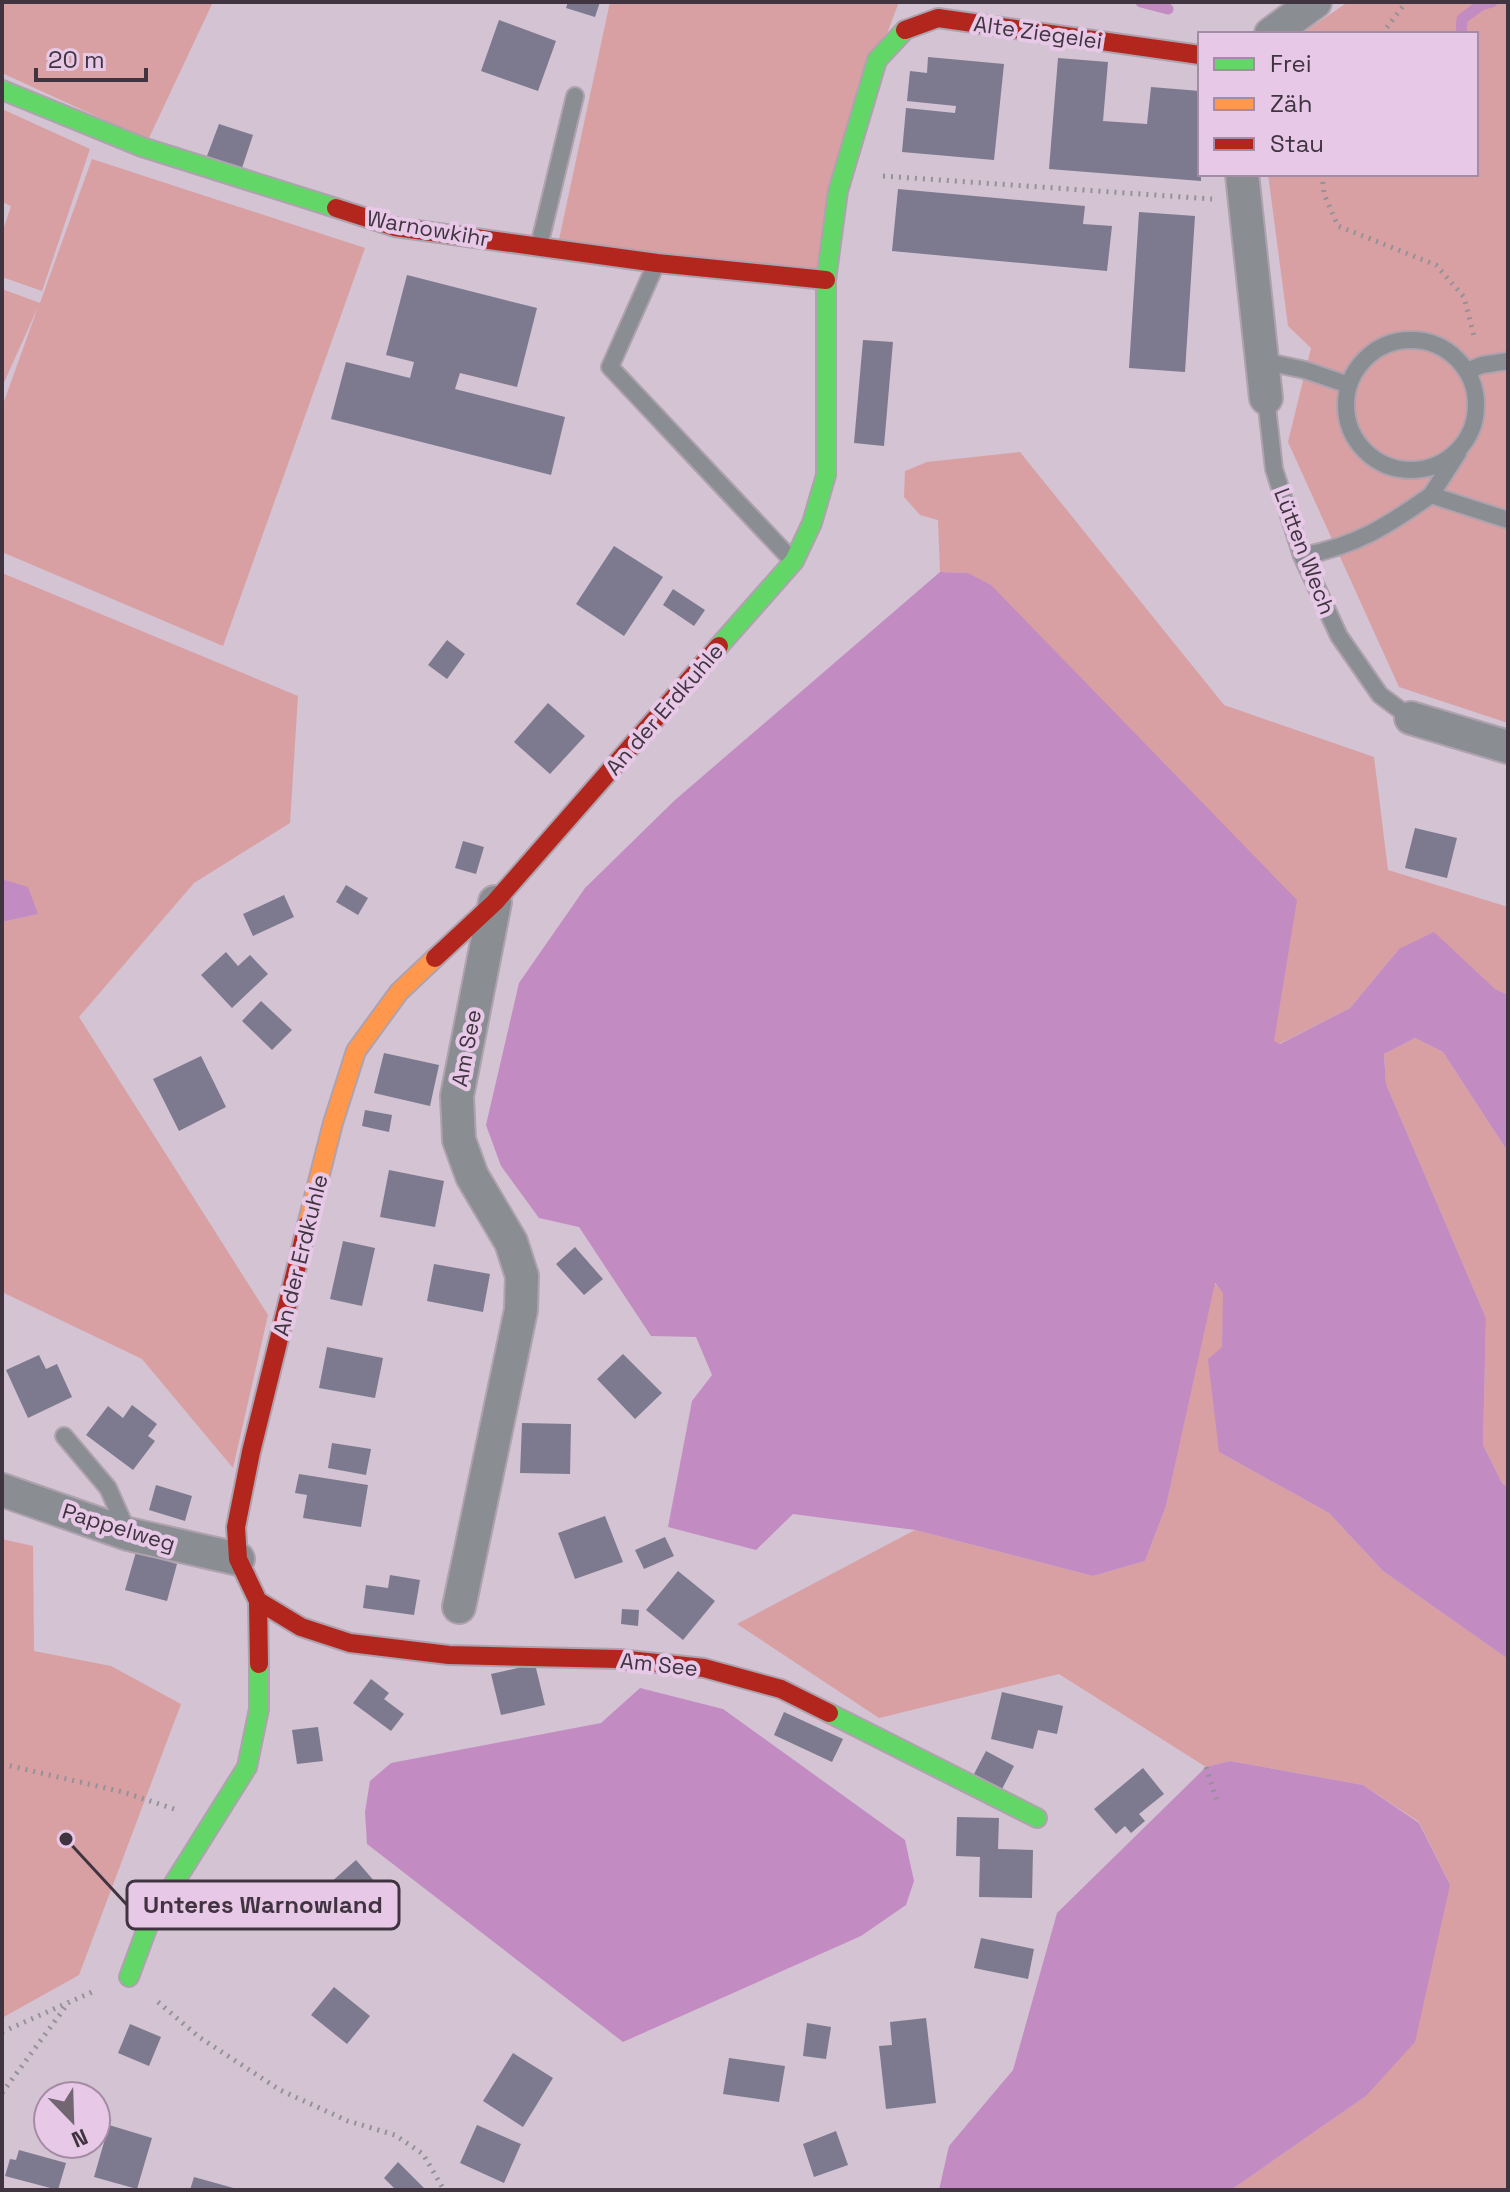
<svg xmlns="http://www.w3.org/2000/svg" width="1510" height="2192" viewBox="0 0 1510 2192" font-family="'Space Grotesk',sans-serif">
<style>
.green{fill:#d8a0a3}
.water{fill:#c28cc3}
.lines{fill:none;stroke-linecap:round;stroke-linejoin:round}
.stream{stroke:#c28cc3;stroke-width:11}
.building{fill:#7d7a8f}
.lane-casing{stroke:#aea2ae;stroke-width:20}
.street-casing{stroke:#aea2ae;stroke-width:36}
.fast-casing{stroke:#aea2ae;stroke-width:22}
.slow-casing{stroke:#aea2ae;stroke-width:22}
.jam-casing{stroke:#aea2ae;stroke-width:22}
.path{stroke:#939297;stroke-width:5;stroke-dasharray:2 6;stroke-linecap:butt}
.lane{stroke:#8a8d92;stroke-width:16}
.street{stroke:#8a8d92;stroke-width:32}
.fast{stroke:#63d668;stroke-width:18}
.slow{stroke:#ff974d;stroke-width:18}
.jam{stroke:#b3261e;stroke-width:18}
.labels{text-anchor:middle;dominant-baseline:central;stroke-width:8;stroke-linejoin:round;paint-order:stroke}
.street-label{font-size:22px;fill:#403440;stroke:#e7c9e7}
.leader{fill:none;stroke:#403440;stroke-width:3}
.callout-dot{fill:#403440;stroke:#e7c9e7;stroke-width:3}
.callout{fill:#e7c9e7;stroke:#403440;stroke-width:3}
.callout-label{font-size:24px;text-anchor:middle;font-weight:bold;fill:#403440}
</style>
<rect width="100%" height="100%" fill="#d3c3d3"/>
<path class="green" d="M2,2H213L148,140L2,73Z
M610,2H899L877,60L826,280L557,249Z
M1348,2H1508V723L1399,687L1288,442L1311,348L1288,326L1268,174H1476V34H1301Z
M2,109L90,149L42,291L2,277V233L11,206L2,202Z
M92,159L365,248L223,646L2,552V407L38,307L2,387V289L40,303Z
M1020,452L1224,705L1374,757L1388,870L1508,907V995L1399,949L1350,1008L1279,1044L1273,1041L1296,900L968,573L940,572L938,520L920,515L904,497L905,471L927,462Z
M2,573L298,696L290,823L194,883L79,1017L268,1315L233,1468L142,1359L2,1292V922L37,914L28,888L2,879Z
M1415,1038L1443,1052L1508,1152V1488L1502,1483L1483,1445L1486,1318L1386,1084L1384,1054Z
M1214,1283L1224,1293L1219,1452L1329,1513L1383,1571L1508,1659V2190H1231L1366,2096L1450,1885L1419,1822L1363,1785L1230,1761L1206,1767L1059,1674L879,1718L737,1624L915,1530L1093,1576L1145,1561L1166,1506Z
M2,1539L33,1546L34,1651L111,1666L181,1704L79,1975L2,2018Z"/>
<path class="water" d="M940,572L968,573L991,585L1297,900L1274,1041L1280,1044L1350,1008L1399,949L1434,932L1495,989L1508,995V1152L1443,1052L1415,1038L1384,1054L1386,1084L1486,1318L1483,1445L1502,1483L1508,1488V1659L1383,1571L1329,1513L1219,1452L1208,1359L1222,1347L1223,1293L1215,1283L1166,1506L1145,1561L1093,1576L915,1530L793,1514L756,1550L668,1527L692,1401L712,1375L696,1337L651,1336L579,1227L539,1218L501,1166L486,1125L519,983L585,888L675,800Z
M2,879L28,887L38,914L2,922Z
M640,1688L723,1709L905,1840L914,1881L906,1905L861,1936L623,2042L367,1844L365,1812L370,1781L391,1763L601,1723Z
M1230,1761L1363,1785L1419,1823L1450,1885L1415,2042L1366,2096L1231,2190H939L949,2146L1013,2070L1057,1913L1206,1767Z"/>
<g class="lines">
<path class="stream" d="M1141,2L1168,9
M1461,34L1462,19L1481,5L1492,2"/>
</g>
<path class="building" d="M568,2H600L595,17L566,8Z
M499,20L556,41L538,91L481,71Z
M928,57L1004,64L994,160L902,152L906,108L955,113L956,106L907,101L910,71L927,73Z
M1058,58L1108,62L1103,121L1147,124L1151,87L1200,91L1201,181L1049,169Z
M219,124L253,135L242,168L207,156Z
M898,189L1085,206L1083,224L1112,226L1107,271L892,251Z
M1139,212L1195,216L1185,372L1129,368Z
M407,275L537,308L517,387L460,373L455,389L565,417L551,475L331,419L346,362L410,378L414,362L386,355Z
M863,340L893,342L884,446L854,443Z
M614,546L663,577L624,636L576,604Z
M673,589L705,610L694,626L663,605Z
M447,640L465,654L447,679L428,665Z
M548,703L585,736L550,774L514,742Z
M1415,828L1457,838L1447,878L1405,868Z
M463,841L484,847L476,874L455,868Z
M346,885L368,898L358,915L336,902Z
M284,895L294,917L253,936L243,914Z
M226,952L238,966L250,955L268,974L232,1008L201,975Z
M261,1001L292,1030L272,1050L242,1021Z
M384,1053L439,1065L430,1106L374,1093Z
M201,1056L226,1107L179,1131L153,1079Z
M365,1110L392,1115L389,1132L362,1126Z
M389,1170L444,1181L435,1227L380,1217Z
M343,1241L375,1248L362,1306L330,1299Z
M575,1247L603,1279L584,1295L556,1264Z
M434,1264L490,1274L483,1312L427,1301Z
M327,1347L383,1358L375,1398L319,1388Z
M623,1354L662,1393L635,1419L597,1379Z
M39,1355L46,1369L57,1364L72,1397L28,1418L6,1370Z
M132,1405L157,1424L148,1436L155,1441L133,1470L86,1435L108,1406L123,1418Z
M522,1423L571,1424L570,1474L520,1473Z
M332,1443L371,1449L366,1475L328,1468Z
M299,1474L368,1485L361,1527L303,1518L307,1495L295,1493Z
M156,1485L192,1496L185,1521L149,1510Z
M605,1516L623,1562L575,1579L558,1533Z
M665,1537L674,1556L644,1569L635,1550Z
M136,1552L177,1564L167,1601L125,1590Z
M678,1571L715,1601L683,1640L646,1610Z
M390,1575L420,1580L414,1615L363,1608L366,1585L388,1588Z
M622,1609L639,1610L638,1626L621,1624Z
M535,1664L545,1705L501,1715L491,1674Z
M371,1679L389,1693L384,1699L404,1714L391,1731L353,1703Z
M1002,1692L1063,1706L1057,1734L1038,1730L1033,1749L991,1739Z
M784,1712L843,1739L832,1762L774,1735Z
M318,1727L323,1761L297,1764L292,1730Z
M986,1751L1014,1766L1002,1789L974,1774Z
M1143,1768L1164,1794L1139,1814L1145,1821L1131,1833L1125,1826L1116,1834L1094,1809Z
M957,1817L999,1818L998,1849L1033,1850L1032,1898L979,1897L980,1857L956,1856Z
M356,1860L375,1882L368,1889L384,1907L365,1923L329,1884Z
M981,1938L1034,1949L1028,1979L974,1968Z
M334,1987L370,2016L347,2044L311,2015Z
M926,2018L936,2103L886,2109L879,2046L892,2045L890,2022Z
M807,2023L831,2027L826,2059L803,2056Z
M130,2024L161,2037L149,2066L118,2053Z
M513,2053L553,2078L523,2127L483,2101Z
M729,2058L785,2066L779,2102L723,2094Z
M109,2125L152,2138L137,2189L94,2177Z
M477,2125L521,2144L504,2183L460,2163Z
M836,2131L848,2165L814,2177L803,2144Z
M19,2150L66,2163L58,2190L5,2176L10,2159L16,2160Z
M398,2162L426,2190H396L384,2178Z
M194,2177L237,2189V2190H190Z"/>
<g class="lines">
<g class="lane-casing">
<path id="lane" d="M539,246L575,96
M656,264L610,367L791,559
M1346 405a65 65 0 1 1 130 0a65 65 0 1 1-130 0Z
M1263,361L1305,370L1349,385
M1467,371L1482,365L1508,361
M1266,398L1274,469L1302,556L1339,636L1380,695L1411,718
M1458,453L1431,495L1508,520
M1302,556C1356,546 1387,526 1431,495
M64,1436L108,1488L128,1533"/>
</g>
<g class="street-casing">
<path id="street" d="M1271,34L1315,2
M1242,174L1266,398
M1411,718L1508,747
M2,1490L128,1534L238,1559
M459,1607L521,1310L522,1276L511,1242L472,1176L459,1140L457,1096L495,902"/>
</g>
<g class="fast-casing">
<path id="fast" d="M2,90L142,147L336,208
M719,646L794,561L812,523L826,475V280L838,191L877,60L905,30
M829,1713L1037,1818
M129,1977L149,1923L247,1767L259,1709V1664"/>
</g>
<g class="slow-casing">
<path id="slow" d="M307,1225L333,1123L356,1051L399,992L435,958"/>
</g>
<g class="jam-casing">
<path id="jam" d="M905,30L938,18L1200,55
M336,208L395,227L657,263L826,280
M435,958L495,902L719,646
M258,1601L301,1627L350,1643L449,1655L619,1659L704,1668L781,1689L829,1713
M259,1664L258,1601L238,1559L236,1527L251,1452L307,1225"/>
</g>
<path class="path" d="M1382,34L1406,2
M1322,174L1324,194L1338,226L1436,265L1464,297L1475,340
M883,176L1212,199
M2,1764L123,1792L174,1809
M1206,1767L1218,1804
M158,2002L199,2037L280,2090L348,2121L395,2135L423,2154L444,2190
M2,2032L92,1992
M2,2093L69,2002"/>
<use href="#lane" class="lane"/>
<use href="#street" class="street"/>
<use href="#fast" class="fast"/>
<use href="#slow" class="slow"/>
<use href="#jam" class="jam"/>
</g>
<g class="labels">
<g class="street-label">
<text transform="translate(1038 32) rotate(8)">Alte Ziegelei</text>
<text transform="translate(428 228) rotate(10)">Warnowkihr</text>
<text transform="translate(1305 551) rotate(69)">Lütten Wech</text>
<text transform="translate(664 709) rotate(-49)">An der Erdkuhle</text>
<text transform="translate(466 1048) rotate(-79)">Am See</text>
<text transform="translate(300 1255) rotate(-76)">An der Erdkuhle</text>
<text transform="translate(119 1527) rotate(17)">Pappelweg</text>
<text transform="translate(659 1664) rotate(6)">Am See</text>
</g>
</g>
<path class="leader" d="M66 1839L127 1905"/>
<circle class="callout-dot" cx="66" cy="1839" r="8"/>
<rect class="callout" x="127" y="1881" width="272" height="48" rx="8"/>
<g class="callout-label">
<text x="263" y="1913">Unteres Warnowland</text>
</g>
<rect width="1510" height="2192" fill="none" stroke="#403440" stroke-width="8"/>
<rect x="1198" y="32" width="280" height="144" fill="#e7c9e7" stroke="#a48da4" stroke-width="2"/>
<rect x="1214" y="58" width="40" height="12" fill="#63d668" stroke="#a48da4" stroke-width="2"/>
<text x="1270" y="72" font-size="24" fill="#403440">Frei</text>
<rect x="1214" y="98" width="40" height="12" fill="#ff974d" stroke="#a48da4" stroke-width="2"/>
<text x="1270" y="112" font-size="24" fill="#403440">Zäh</text>
<rect x="1214" y="138" width="40" height="12" fill="#b3261e" stroke="#a48da4" stroke-width="2"/>
<text x="1270" y="152" font-size="24" fill="#403440">Stau</text>
<g transform="translate(72 2120) rotate(157)"><circle r="38" fill="#e7c9e7" stroke="#a48da4" stroke-width="2"/>
<path d="M0-6L14 30L0 20L-14 30Z" fill="#736673"/>
<text y="-12" font-size="22" font-weight="bold" text-anchor="middle" fill="#403440">N</text>
</g>
<path d="M36 68v12h110v-12" fill="none" stroke="#403440" stroke-width="4"/>
<text x="48" y="68" font-size="24" fill="#403440" stroke="#e7c9e7" stroke-width="6" paint-order="stroke">20 m</text>
</svg>
